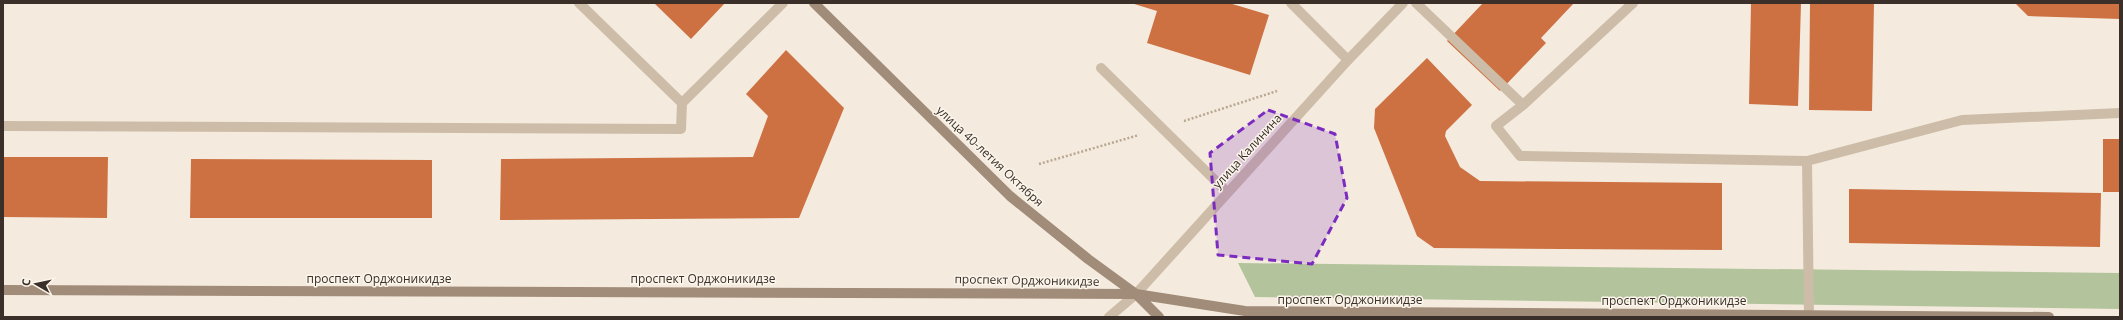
<svg xmlns="http://www.w3.org/2000/svg" width="2123" height="320" viewBox="0 0 2123 320" font-family="'Open Sans',sans-serif">
<style>
.green{fill:#b3c49c}
.building{fill:#cd7142}
.lines{fill:none;stroke-linecap:round;stroke-linejoin:round}
.path{stroke:#b9a792;stroke-width:2.5;stroke-dasharray:2 2;stroke-linecap:butt}
.lane{stroke:#cdbda8;stroke-width:10}
.street{stroke:#cdbda8;stroke-width:10}
.secondary{stroke:#a18b79;stroke-width:10}
.marked{fill:#7b2cbf;fill-opacity:0.2;stroke:#7b2cbf;stroke-width:3;stroke-dasharray:8 5;stroke-linejoin:round}
.labels{text-anchor:middle;dominant-baseline:central;stroke-width:3;stroke-linejoin:round;paint-order:stroke}
.street-label{font-size:12px;fill:#3a3029;stroke:#fbf5eb}
</style>
<rect width="100%" height="100%" fill="#f4ebde"/>
<path class="green" d="M1238,263L2120,273V309L1255,297Z"/>
<path class="building" d="M654,3H725L691,39Z
M1131,3H1229L1269,15L1250,75L1147,43L1157,11Z
M1483,3H1574L1541,38L1546,43L1500,91L1447,41Z
M1751,3H1801L1798,106L1749,104Z
M1810,3H1874L1872,111L1809,110Z
M2015,3H2120V19L2028,16Z
M786,50L844,108L799,218L500,220L501,159L753,157L768,116L746,94Z
M1427,58L1472,105L1446,131L1445,136L1460,167L1480,181L1722,183V250L1434,248L1417,236L1374,128L1375,109Z
M2103,139H2120V192H2103Z
M3,157H108L107,218L3,217Z
M191,159L432,160V218H190Z
M1849,189L2101,193L2100,247L1849,243Z"/>
<g class="lines">
<path class="path" d="M1184,121L1277,91
M1039,164L1139,135"/>
<path class="lane" d="M579,3L682,103
M1291,3L1348,60
M1416,3L1523,105L1496,126L1520,156L1807,161L1962,120L2120,113
M1101,68L1227,192
M1523,105L1633,3
M3,126L681,129L682,103L783,3
M1807,161L1809,317"/>
<path class="street" d="M1109,317L1136,294L1348,60L1403,3"/>
<path class="secondary" d="M814,3L1010,196L1088,259L1136,294L1159,317
M3,290L1136,294L1245,311L2049,317"/>
</g>
<path class="marked" d="M1268,110L1335,134L1347,198L1312,264L1218,255L1210,153Z"/>
<g class="labels">
<g class="street-label">
<text transform="translate(1247 151) rotate(-48)">улица Калинина</text>
<text transform="translate(990 156) rotate(43)">улица 40-летия Октября</text>
<text x="379" y="278">проспект Орджоникидзе</text>
<text x="703" y="278">проспект Орджоникидзе</text>
<text transform="translate(1027 280) rotate(1)">проспект Орджоникидзе</text>
<text x="1350" y="299">проспект Орджоникидзе</text>
<text x="1674" y="300">проспект Орджоникидзе</text>
</g>
</g>
<rect width="2123" height="320" fill="none" stroke="#3a3029" stroke-width="8"/>
<g transform="translate(36 284) rotate(279)" stroke="#fbf5eb" stroke-width="3" paint-order="stroke">
<path d="M0-3L7 15L0 10L-7 15Z" fill="#3a3029"/>
<text y="-6" font-size="11" font-weight="bold" text-anchor="middle" fill="#3a3029">С</text>
</g>
</svg>
